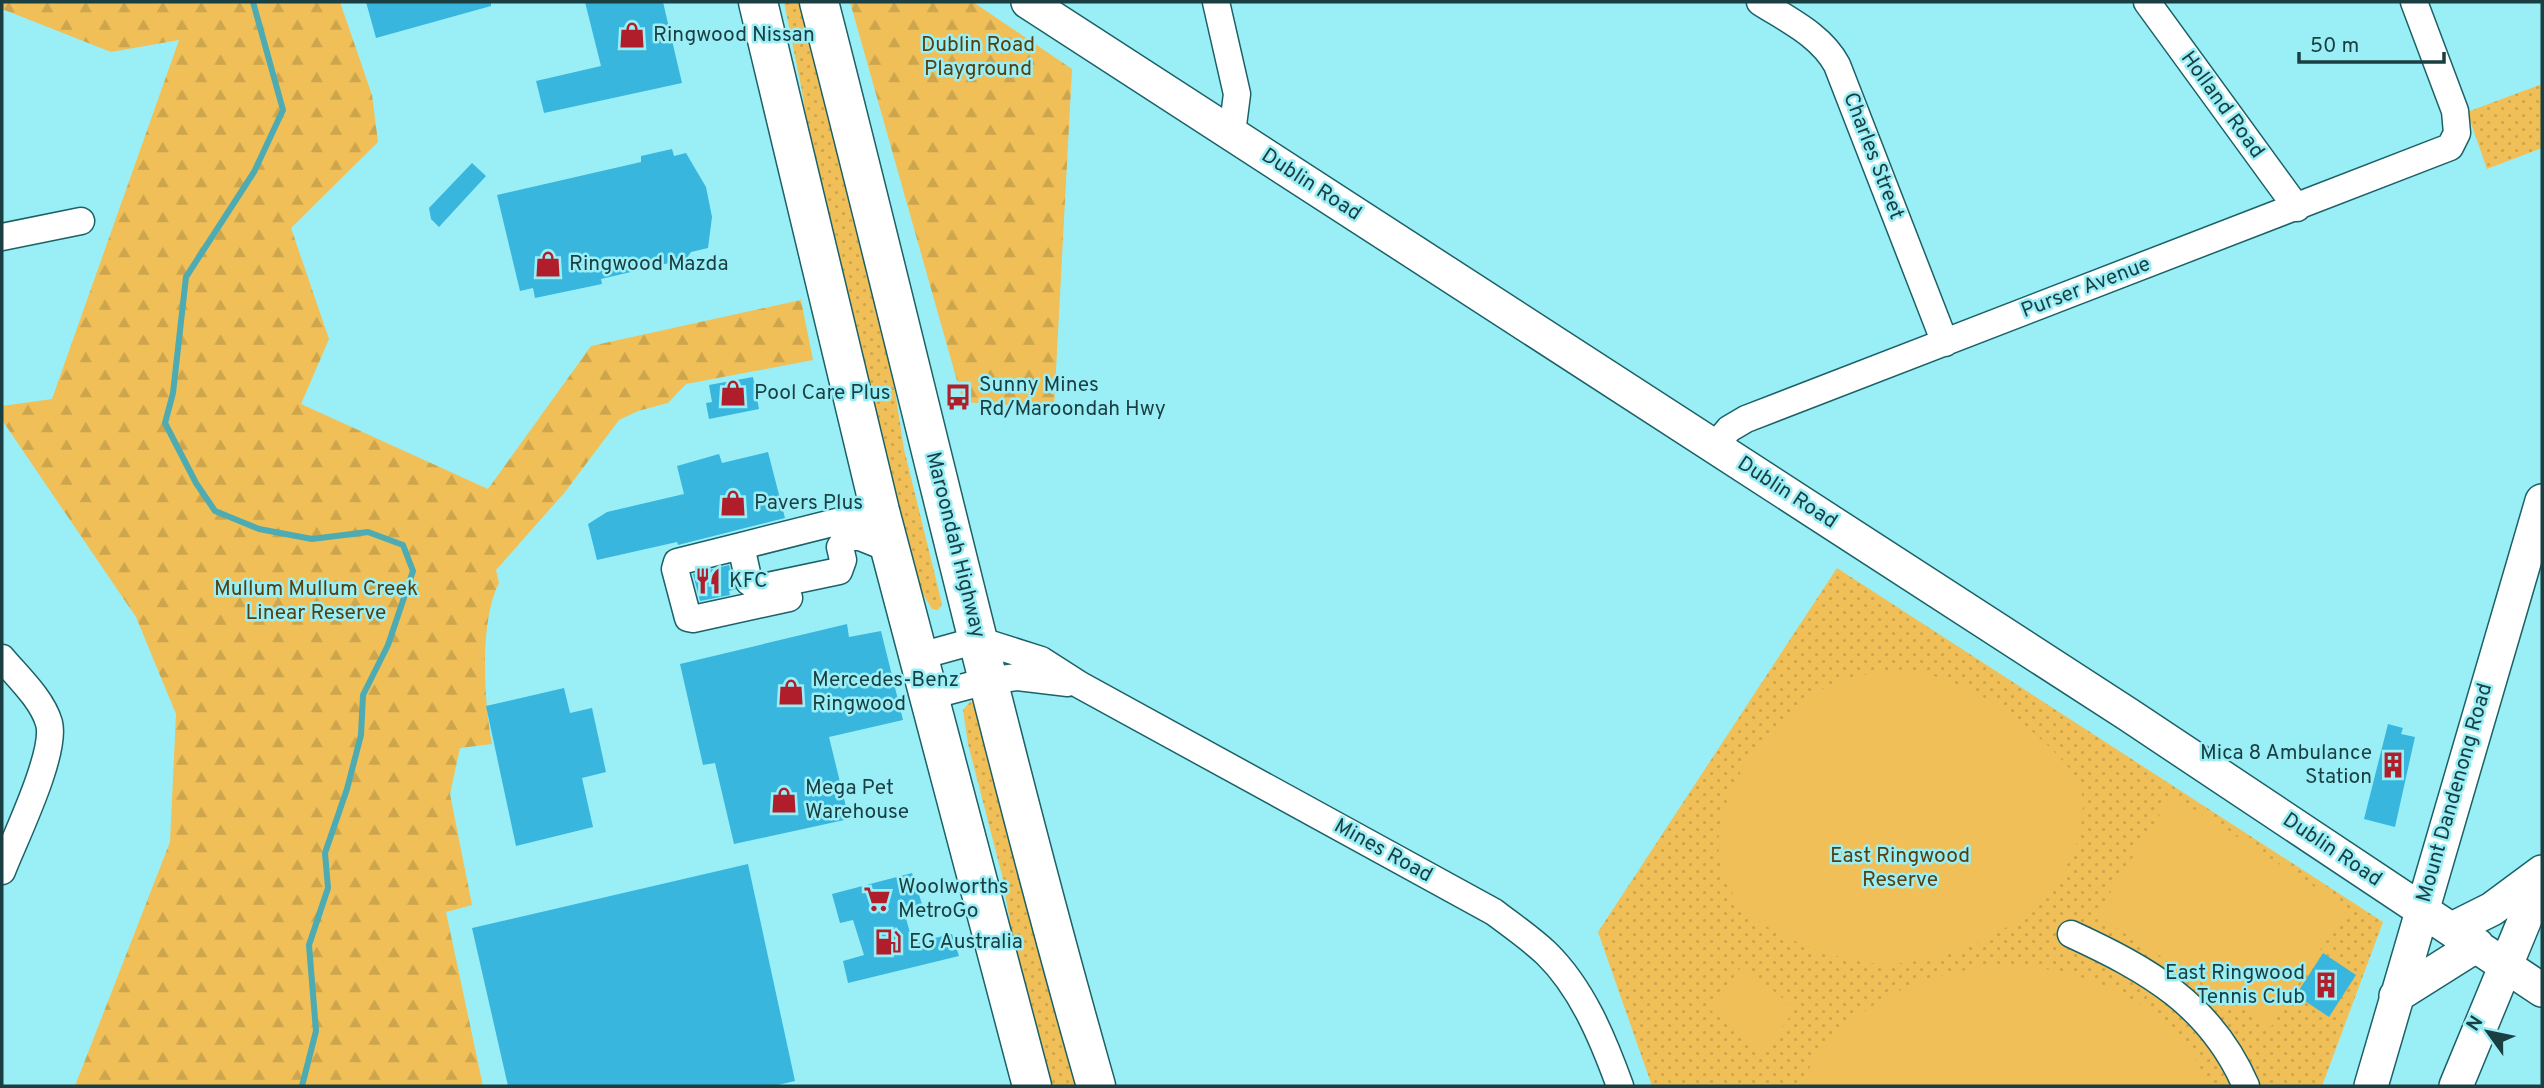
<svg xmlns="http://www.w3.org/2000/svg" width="2544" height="1088" viewBox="0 0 2544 1088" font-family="Overpass,sans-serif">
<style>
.grass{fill:url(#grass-dots)}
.forest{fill:url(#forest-firs)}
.garden{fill:#f0bf57}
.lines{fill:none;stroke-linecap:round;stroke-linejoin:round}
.stream{stroke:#4cabb3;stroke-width:6}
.building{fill:#39b6dd}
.minor-casing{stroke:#1c6167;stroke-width:29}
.major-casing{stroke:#1c6167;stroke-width:36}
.highway-casing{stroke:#1c6167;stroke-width:41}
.minor{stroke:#fff;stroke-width:26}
.major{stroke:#fff;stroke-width:33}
.highway{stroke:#fff;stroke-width:38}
.labels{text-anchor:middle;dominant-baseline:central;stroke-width:5;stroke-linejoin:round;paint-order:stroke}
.poi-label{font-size:21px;fill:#1a3f42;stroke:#9aeff7;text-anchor:start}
.park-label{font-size:21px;fill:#57400d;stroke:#9aeff7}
.street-label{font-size:21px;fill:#1a3f42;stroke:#9aeff7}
</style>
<defs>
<pattern id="grass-dots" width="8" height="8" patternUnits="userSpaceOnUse" patternTransform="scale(1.75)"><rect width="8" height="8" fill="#f0bf57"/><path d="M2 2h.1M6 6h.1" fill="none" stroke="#cda54d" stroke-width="1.8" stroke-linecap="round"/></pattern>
<pattern id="forest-firs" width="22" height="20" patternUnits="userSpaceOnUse" patternTransform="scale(1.75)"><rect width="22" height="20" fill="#f0bf57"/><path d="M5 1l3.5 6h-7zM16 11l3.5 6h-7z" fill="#cda54d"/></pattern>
</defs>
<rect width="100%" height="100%" fill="#9aeff7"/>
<path class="grass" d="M784,2H805L885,328L904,449L942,604L938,610L932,609L920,589L816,187L802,91Z
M2542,84V148L2487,169L2467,112Z
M1837,568L2383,922L2322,1086H1652L1598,932Z
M970,702H976L1027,907L1080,1086H1045L1021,987L1002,875L968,744L963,710Z"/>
<path class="forest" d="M2,2H340L372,95L378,142L291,228L329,339L301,404L488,489L591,346L801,300L813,360L686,384L668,403L638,411L619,420L565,492L496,570L499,583C479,621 484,702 492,744L460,748L450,794L472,905L446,912L483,1086H75L170,842L176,714L136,617L2,420V406L52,399L179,40L111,52L2,9Z
M850,2H973L1072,69L1054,408L963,402Z"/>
<path class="garden" d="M1909,669C1958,681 1995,699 2034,733C2051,748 2069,764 2079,784C2085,799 2083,821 2079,836C2057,915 1967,960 1890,964C1851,966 1786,942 1756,919C1672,852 1746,740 1813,695C1841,676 1876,672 1909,669Z
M2172,795L2347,908L2271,1027L2096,915Z
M1996,965C2082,965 2174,1001 2209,1086H1798C1843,1008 1909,976 1996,965Z
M1742,966L1796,1009L1763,1051L1709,1009Z"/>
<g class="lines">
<path class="stream" d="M253,2L283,110L254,172L186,277L173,393L165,423L196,483L215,511L259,529L312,539L368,532L403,545L413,571L388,645L363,695L361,735L347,789L325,853L328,888L309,945L316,1031L302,1086"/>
</g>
<path class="building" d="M366,2H491V6L376,38Z
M585,2H663L682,83L544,113L536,81L601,66Z
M672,149L674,156L686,153L706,187L712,217L708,248L691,252L686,259L601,279L602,284L535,298L533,288L520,291L497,195L641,162V156Z
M472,163L486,176L439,227L431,219L429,208Z
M753,377L759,409L709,419L706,403L712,402L709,385Z
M768,452L785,518L678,545L677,542L597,560L588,524L607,512L684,494L677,466L719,454L722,463Z
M729,565L736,589L729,591L730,595L700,601L693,574Z
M847,624L849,637L881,631L903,720L829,737L849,819L734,844L715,763L703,765L680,664Z
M564,688L570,713L592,708L606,772L582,778L593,827L516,846L486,706Z
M2388,724L2403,728L2401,734L2415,737L2395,827L2364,819Z
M748,864L795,1081L773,1086H508L472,928Z
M912,873L922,904L903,908L913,943L952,934L959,956L848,983L843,961L864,955L853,920L840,923L832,894Z
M2323,953L2356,975L2329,1017L2296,995Z"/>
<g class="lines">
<g class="minor-casing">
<path id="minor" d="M1216,2L1237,94L1232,133
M1760,2C1788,20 1821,35 1837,65L1945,343
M2147,2L2297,208
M2,237L81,221
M1715,446L1729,429L1746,419L2450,147L2457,133L2455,111L2414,2
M880,511L741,546L749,582L758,588L839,571L843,560L840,547L847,537H860L890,549
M741,546L677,562L675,569L688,618L693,619L789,598
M920,656L978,640L1041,660L1080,685L1494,912C1511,925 1530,938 1546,953C1582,988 1603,1039 1620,1086
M2,658C18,677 42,699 49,723C57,753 14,840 2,871
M930,696L987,681L1017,677L1068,683
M2071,934C2149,970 2211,1005 2246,1086"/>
</g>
<g class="major-casing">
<path id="major" d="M1028,2L2129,715L2542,990
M2452,929L2492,909L2542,872
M2396,996L2477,945
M2371,1086L2542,501
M2456,1086L2542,878"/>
</g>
<g class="highway-casing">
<path id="highway" d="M758,2L880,511L1032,1086
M819,2C912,363 994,727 1096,1086"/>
</g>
<use href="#minor" class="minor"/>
<use href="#major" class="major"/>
<use href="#highway" class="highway"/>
</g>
<defs>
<g id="shop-bare" transform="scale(2.1)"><path d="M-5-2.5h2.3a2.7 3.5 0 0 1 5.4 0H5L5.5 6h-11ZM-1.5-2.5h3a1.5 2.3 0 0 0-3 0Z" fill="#b11e2b" stroke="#9aeff7" stroke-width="2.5" paint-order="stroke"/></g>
<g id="bus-bare" transform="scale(2.1)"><path d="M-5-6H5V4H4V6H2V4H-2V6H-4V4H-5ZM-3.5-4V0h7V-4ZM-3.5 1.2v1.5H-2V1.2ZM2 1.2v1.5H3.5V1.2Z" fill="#b11e2b" stroke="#9aeff7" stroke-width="2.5" paint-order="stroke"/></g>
<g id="restaurant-bare" transform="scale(2.1)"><path d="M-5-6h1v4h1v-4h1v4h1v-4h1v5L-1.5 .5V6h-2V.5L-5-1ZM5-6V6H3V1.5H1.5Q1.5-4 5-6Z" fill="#b11e2b" stroke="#9aeff7" stroke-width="2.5" paint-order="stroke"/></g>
<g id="building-bare" transform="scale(2.1)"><path d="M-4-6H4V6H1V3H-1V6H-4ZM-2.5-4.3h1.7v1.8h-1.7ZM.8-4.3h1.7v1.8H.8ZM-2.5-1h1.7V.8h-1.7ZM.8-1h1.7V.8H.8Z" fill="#b11e2b" stroke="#9aeff7" stroke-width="2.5" paint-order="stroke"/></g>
<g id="supermarket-bare" transform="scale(2.1)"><path d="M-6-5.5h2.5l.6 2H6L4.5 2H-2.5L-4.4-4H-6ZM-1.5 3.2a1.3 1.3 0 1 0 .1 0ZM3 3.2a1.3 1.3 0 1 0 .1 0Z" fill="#b11e2b" stroke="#9aeff7" stroke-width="2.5" paint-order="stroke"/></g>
<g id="fuel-bare" transform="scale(2.1)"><path d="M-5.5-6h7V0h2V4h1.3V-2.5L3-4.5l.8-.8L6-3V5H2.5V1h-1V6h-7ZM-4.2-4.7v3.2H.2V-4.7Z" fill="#b11e2b" stroke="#9aeff7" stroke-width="2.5" paint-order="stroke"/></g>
</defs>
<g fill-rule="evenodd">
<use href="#shop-bare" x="632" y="35"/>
<use href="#shop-bare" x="548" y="264"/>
<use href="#shop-bare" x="733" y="393"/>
<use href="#bus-bare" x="958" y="397"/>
<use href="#shop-bare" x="733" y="503"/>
<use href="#restaurant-bare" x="708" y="581"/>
<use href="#shop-bare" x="791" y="692"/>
<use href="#building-bare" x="2393" y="765"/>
<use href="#shop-bare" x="784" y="800"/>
<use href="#supermarket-bare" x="877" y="899"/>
<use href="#fuel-bare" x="888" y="942"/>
<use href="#building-bare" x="2326" y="985"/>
</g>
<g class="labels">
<g class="poi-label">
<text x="653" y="35">Ringwood Nissan</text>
<text x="569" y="264">Ringwood Mazda</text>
<text x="979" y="385">Sunny Mines<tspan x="979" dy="24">Rd/Maroondah Hwy</tspan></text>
<text x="754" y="393">Pool Care Plus</text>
<text x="754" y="503">Pavers Plus</text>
<text x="729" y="581">KFC</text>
<text x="812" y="680">Mercedes-Benz<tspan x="812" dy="24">Ringwood</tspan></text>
<text x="2372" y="753" text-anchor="end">Mica 8 Ambulance<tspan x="2372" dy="24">Station</tspan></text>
<text x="805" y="788">Mega Pet<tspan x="805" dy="24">Warehouse</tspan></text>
<text x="898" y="887">Woolworths<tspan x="898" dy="24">MetroGo</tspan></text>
<text x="909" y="942">EG Australia</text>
<text x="2305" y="973" text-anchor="end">East Ringwood<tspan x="2305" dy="24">Tennis Club</tspan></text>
</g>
<g class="park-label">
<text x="978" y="45">Dublin Road<tspan x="978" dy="24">Playground</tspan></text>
<text x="316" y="589">Mullum Mullum Creek<tspan x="316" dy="24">Linear Reserve</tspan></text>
<text x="1900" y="856">East Ringwood<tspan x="1900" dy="24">Reserve</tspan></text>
</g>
<g class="street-label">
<text transform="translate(2222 105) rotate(54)">Holland Road</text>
<text transform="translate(1873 156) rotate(69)">Charles Street</text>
<text transform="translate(1311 185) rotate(33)">Dublin Road</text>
<text transform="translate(2086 288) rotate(-21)">Purser Avenue</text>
<text transform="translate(1787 493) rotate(33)">Dublin Road</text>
<text transform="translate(955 545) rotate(76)">Maroondah Highway</text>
<text transform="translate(2455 793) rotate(-74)">Mount Dandenong Road</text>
<text transform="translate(2332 850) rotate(34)">Dublin Road</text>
<text transform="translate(1383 851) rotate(29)">Mines Road</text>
</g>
</g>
<rect width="2544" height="1088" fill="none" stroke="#1a3f42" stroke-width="7"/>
<g transform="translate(2488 1032) rotate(303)" stroke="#9aeff7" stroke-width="5" paint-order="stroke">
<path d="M0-5L12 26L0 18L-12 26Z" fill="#1a3f42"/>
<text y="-10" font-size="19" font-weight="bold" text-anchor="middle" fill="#1a3f42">N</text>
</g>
<path d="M2299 52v10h145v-10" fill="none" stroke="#1a3f42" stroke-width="3.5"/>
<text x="2310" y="52" font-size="21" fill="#1a3f42" stroke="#9aeff7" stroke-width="5" paint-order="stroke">50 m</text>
</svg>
